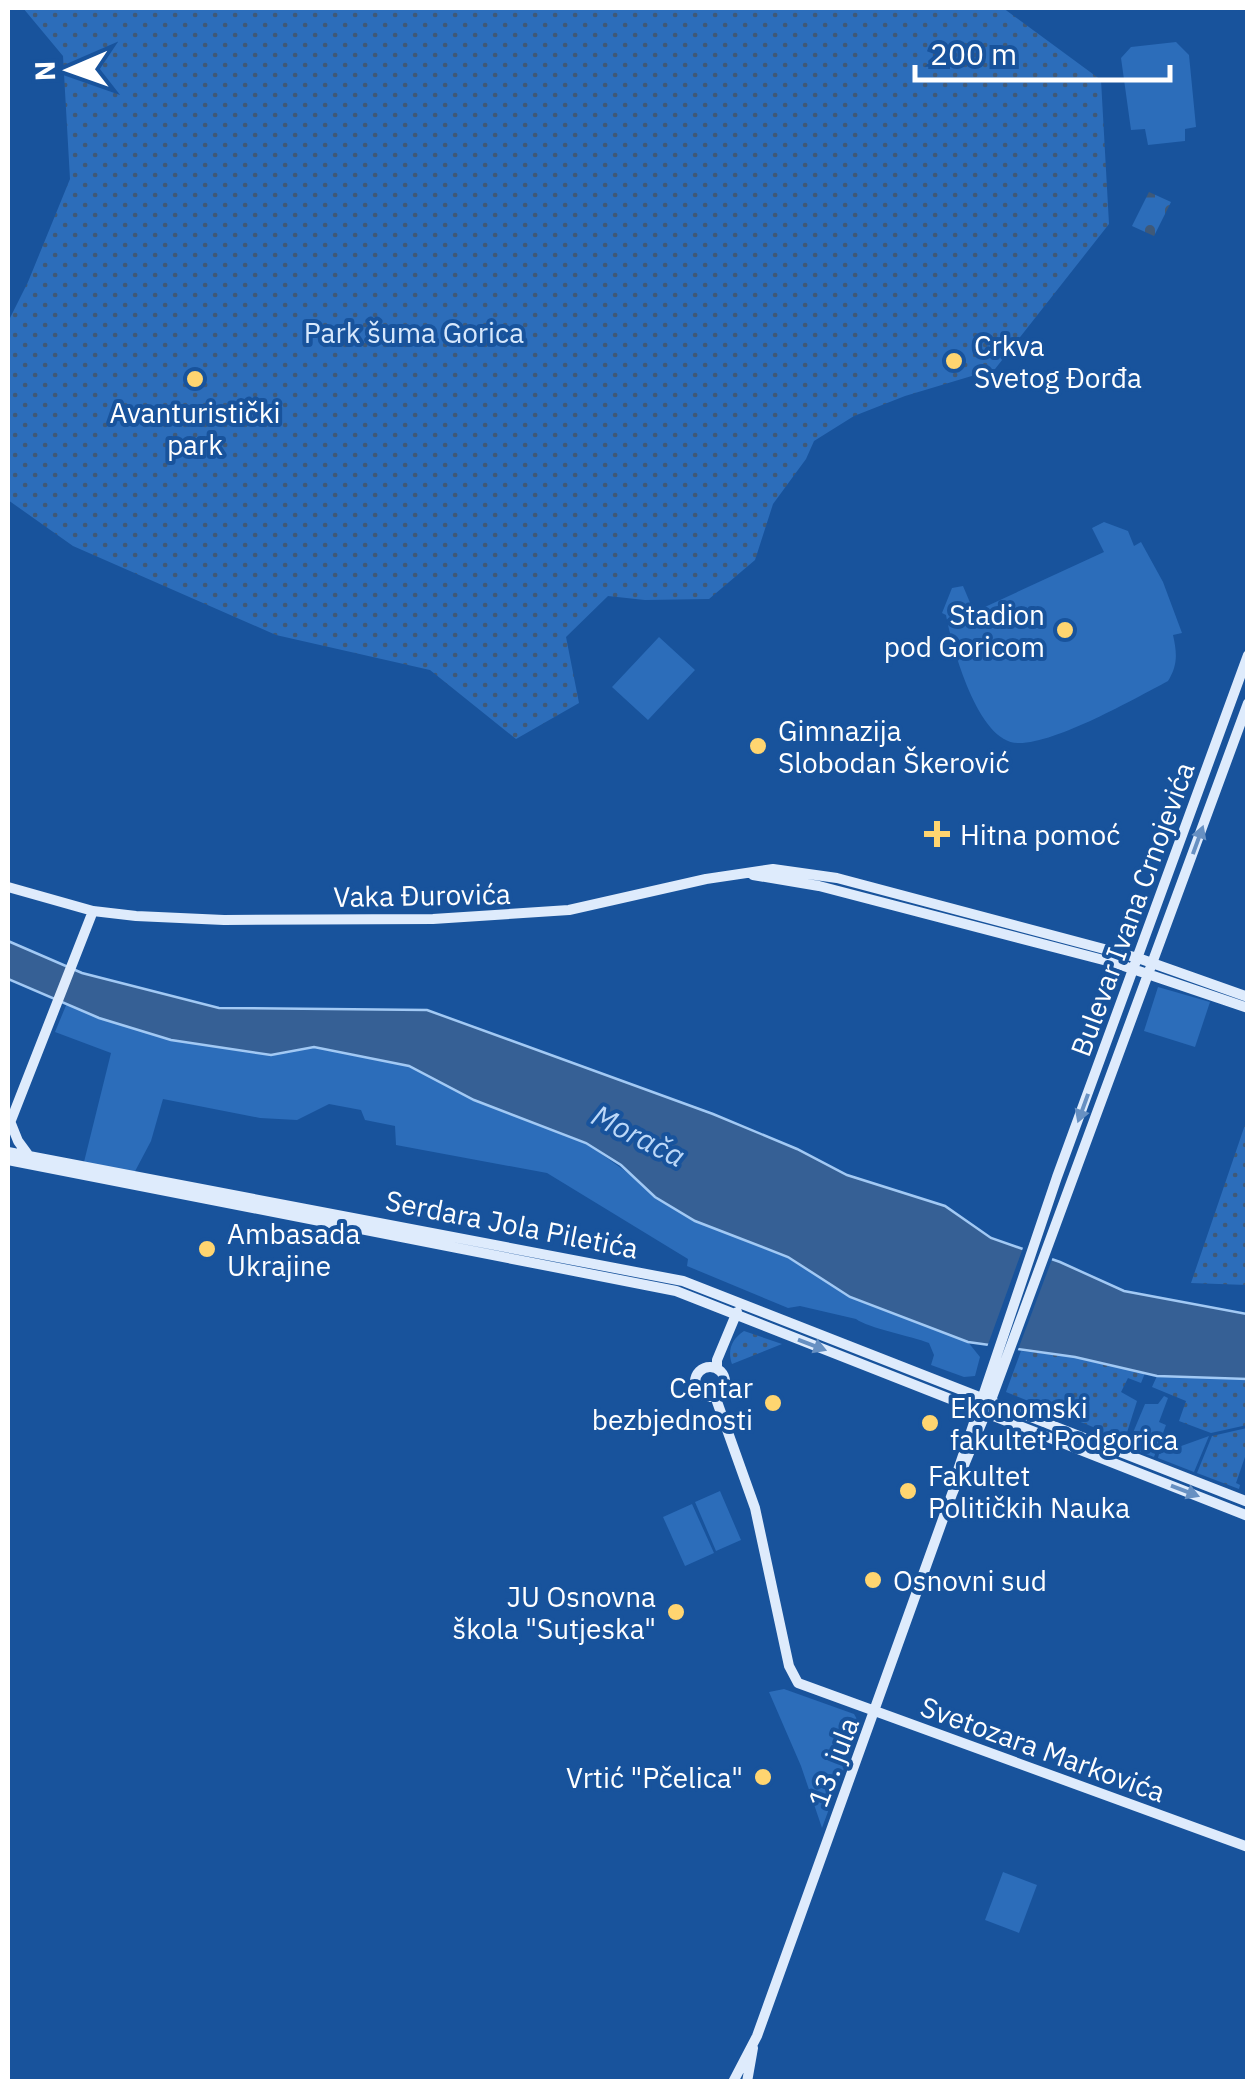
<svg xmlns="http://www.w3.org/2000/svg" width="1255" height="2089" viewBox="0 0 1255 2089" font-family="'IBM Plex Sans',sans-serif">
<style>
.green{fill:#2c6dba}
.cemetery{fill:url(#cemetery-stones)}
.park{fill:url(#park-dots)}
.water{fill:#366095;stroke:#a2c9f4;stroke-width:2.5}
.pier{fill:#18539c}
.lines{fill:none;stroke-linecap:round;stroke-linejoin:round}
.secondary{stroke:#deebfc;stroke-width:10}
.oneway{fill:#6790c2}
.poi-dot{fill:#ffd570;stroke:#18539c;stroke-width:4}
.labels{text-anchor:middle;dominant-baseline:central;stroke-width:8;stroke-linejoin:round;paint-order:stroke}
.park-label{font-size:28px;fill:#d7e8fc;stroke:#18539c}
.poi-label{font-size:28px;fill:#fff;stroke:#18539c;text-anchor:start}
.street-label{font-size:28px;fill:#fff;stroke:#18539c}
.water-label{font-size:30px;font-style:italic;fill:#bcd8f8;stroke:#18539c}
</style>
<defs>
<pattern id="cemetery-stones" width="16" height="16" patternUnits="userSpaceOnUse" patternTransform="scale(2.5)"><rect width="16" height="16" fill="#2c6dba"/><path d="M2 7V4a2 2 0 0 1 4 0v3zM10 15v-3a2 2 0 0 1 4 0v3z" fill="#3f5978"/></pattern>
<pattern id="park-dots" width="8" height="8" patternUnits="userSpaceOnUse" patternTransform="scale(2.5)"><rect width="8" height="8" fill="#2c6dba"/><path d="M2 2h.1M6 6h.1" fill="none" stroke="#3f5978" stroke-width="1.8" stroke-linecap="round"/></pattern>
</defs>
<rect width="100%" height="100%" fill="#18539c"/>
<path class="green" d="M1176,42L1189,55L1196,127L1185,129V141L1148,145L1145,129L1131,130L1121,58L1131,47Z
M1104,522L1128,531L1134,546L1141,542L1163,582L1182,633L1173,635C1177,653 1178,665 1168,681C1134,699 1055,744 1018,743C978,743 952,647 946,615L942,613L952,588L963,586L974,612L1104,552L1092,528Z
M659,637L695,670L648,720L612,687Z
M1158,987L1210,1002L1195,1047L1144,1031Z
M67,1003L99,1018L171,1040L271,1055L314,1047L409,1066L474,1100L586,1143L695,1221L788,1258L850,1297L968,1342L980,1357L975,1376L964,1377L931,1365L934,1355L929,1343C911,1336 868,1328 856,1319L800,1306L788,1308L687,1266L688,1259L547,1173L396,1145L395,1126L365,1120L361,1110L329,1104L297,1120L260,1118L163,1099L151,1141L132,1177L83,1166L111,1053L55,1032Z
M1164,1396L1168,1398L1159,1422L1166,1425L1154,1457L1127,1447L1145,1404H1158Z
M1209,1436L1194,1472L1158,1458L1159,1454Z
M720,1491L741,1540L716,1551L695,1502Z
M692,1504L714,1553L685,1566L663,1517Z
M784,1689L854,1714L858,1721V1730L822,1828L801,1766L769,1692Z
M1003,1872L1037,1885L1019,1933L985,1920Z"/>
<path class="cemetery" d="M1149,192L1171,202L1154,236L1132,226Z"/>
<path class="park" d="M23,8H1003L1101,80L1109,224L995,369L905,396L854,416L814,441L806,459L773,504L755,560L709,599L645,600L608,596L566,637L579,703L516,739L430,670L276,635L73,546L8,500V322L28,282L70,179L63,56Z
M1247,1119V1285L1191,1283Z
M744,1331L782,1344L732,1364C727,1350 732,1339 744,1331Z
M1021,1351L1075,1357L1145,1373L1141,1383L1128,1378L1121,1392L1137,1401L1123,1445L1093,1427L1006,1392Z
M1157,1376L1247,1379V1425L1211,1433L1179,1421L1186,1401L1152,1387Z
M1247,1428V1451L1236,1483L1240,1485L1239,1489L1197,1473L1212,1436Z"/>
<path class="water" d="M8,941L82,973L219,1008L427,1010L713,1114L797,1149L847,1175L945,1206L991,1238L1060,1262L1124,1291L1247,1314V1379L1157,1376L1075,1357L968,1342L850,1297L788,1257L695,1221L655,1197L621,1165L586,1143L474,1100L409,1066L314,1047L271,1055L171,1040L99,1018L8,979Z"/>
<path class="pier" d="M1024,1245L1054,1254L1016,1355L986,1350Z"/>
<g class="lines">
<path class="secondary" d="M753,875L819,886L1115,963L1248,1008
M8,887L93,911L136,916L224,920L433,919L569,910L706,879L773,869L837,878L1138,958L1248,997
M10,1121L18,1141L29,1156
M8,1128L93,911
M8,1152L683,1281L1248,1502
M8,1160L676,1291L1248,1516
M695 1382a15 15 0 1 1 30 0a15 15 0 1 1-30 0Z
M717,1369V1360L737,1312
M715,1396L755,1508L789,1666L798,1683L1248,1847
M957,1473L1057,1177L1248,655
M733,2082L757,2036L952,1494L991,1400L1248,703
M747,2082L753,2048"/>
</g>
<defs><path id="oneway-solid" d="M-6-.8H1V-3.2L6.5 0L1 3.2V.8H-6Z" transform="scale(2.5)"/></defs>
<g class="oneway">
<use href="#oneway-solid" transform="translate(1198 840) rotate(-70)"/>
<use href="#oneway-solid" transform="translate(1083 1108) rotate(110)"/>
<use href="#oneway-solid" transform="translate(812 1345) rotate(21)"/>
<use href="#oneway-solid" transform="translate(1185 1491) rotate(21)"/>
</g>
<g class="poi-dot">
<circle cx="954" cy="361" r="10"/>
<circle cx="195" cy="379" r="10"/>
<circle cx="1065" cy="630" r="10"/>
<circle cx="758" cy="746" r="10"/>
<path d="M932 819h10v10h10v10h-10v10h-10v-10h-10v-10h10z"/>
<circle cx="207" cy="1249" r="10"/>
<circle cx="773" cy="1403" r="10"/>
<circle cx="930" cy="1423" r="10"/>
<circle cx="908" cy="1491" r="10"/>
<circle cx="873" cy="1580" r="10"/>
<circle cx="676" cy="1612" r="10"/>
<circle cx="763" cy="1777" r="10"/>
</g>
<g class="labels">
<g class="park-label">
<text x="414" y="332">Park šuma Gorica</text>
</g>
<g class="poi-label">
<text x="974" y="345">Crkva<tspan x="974" dy="32">Svetog Đorđa</tspan></text>
<text x="195" y="412" text-anchor="middle">Avanturistički<tspan x="195" dy="32">park</tspan></text>
<text x="1045" y="614" text-anchor="end">Stadion<tspan x="1045" dy="32">pod Goricom</tspan></text>
<text x="778" y="730">Gimnazija<tspan x="778" dy="32">Slobodan Škerović</tspan></text>
<text x="960" y="834">Hitna pomoć</text>
<text x="227" y="1233">Ambasada<tspan x="227" dy="32">Ukrajine</tspan></text>
<text x="753" y="1387" text-anchor="end">Centar<tspan x="753" dy="32">bezbjednosti</tspan></text>
<text x="950" y="1407">Ekonomski<tspan x="950" dy="32">fakultet Podgorica</tspan></text>
<text x="928" y="1475">Fakultet<tspan x="928" dy="32">Političkih Nauka</tspan></text>
<text x="893" y="1580">Osnovni sud</text>
<text x="656" y="1596" text-anchor="end">JU Osnovna<tspan x="656" dy="32">škola "Sutjeska"</tspan></text>
<text x="743" y="1777" text-anchor="end">Vrtić "Pčelica"</text>
</g>
<g class="street-label">
<text transform="translate(422 895) rotate(-1)">Vaka Đurovića</text>
<text transform="translate(1132 909) rotate(-70)">Bulevar Ivana Crnojevića</text>
<text transform="translate(512 1224) rotate(11)">Serdara Jola Piletića</text>
<text transform="translate(1043 1749) rotate(20)">Svetozara Markovića</text>
<text transform="translate(833 1762) rotate(-69)">13. jula</text>
</g>
<g class="water-label">
<text transform="translate(639 1135) rotate(27)">Morača</text>
</g>
</g>
<rect width="1255" height="2089" fill="none" stroke="#ffffff" stroke-width="20"/>
<g transform="translate(70 70) rotate(268)" stroke="#18539c" stroke-width="8" paint-order="stroke">
<path d="M0-8L18 38L0 25L-18 38Z" fill="#ffffff"/>
<text y="-15" font-size="28" font-weight="bold" text-anchor="middle" fill="#ffffff">N</text>
</g>
<path d="M915 65v15h255v-15" fill="none" stroke="#ffffff" stroke-width="5"/>
<text x="930" y="65" font-size="30" fill="#ffffff" stroke="#18539c" stroke-width="8" paint-order="stroke">200 m</text>
</svg>
